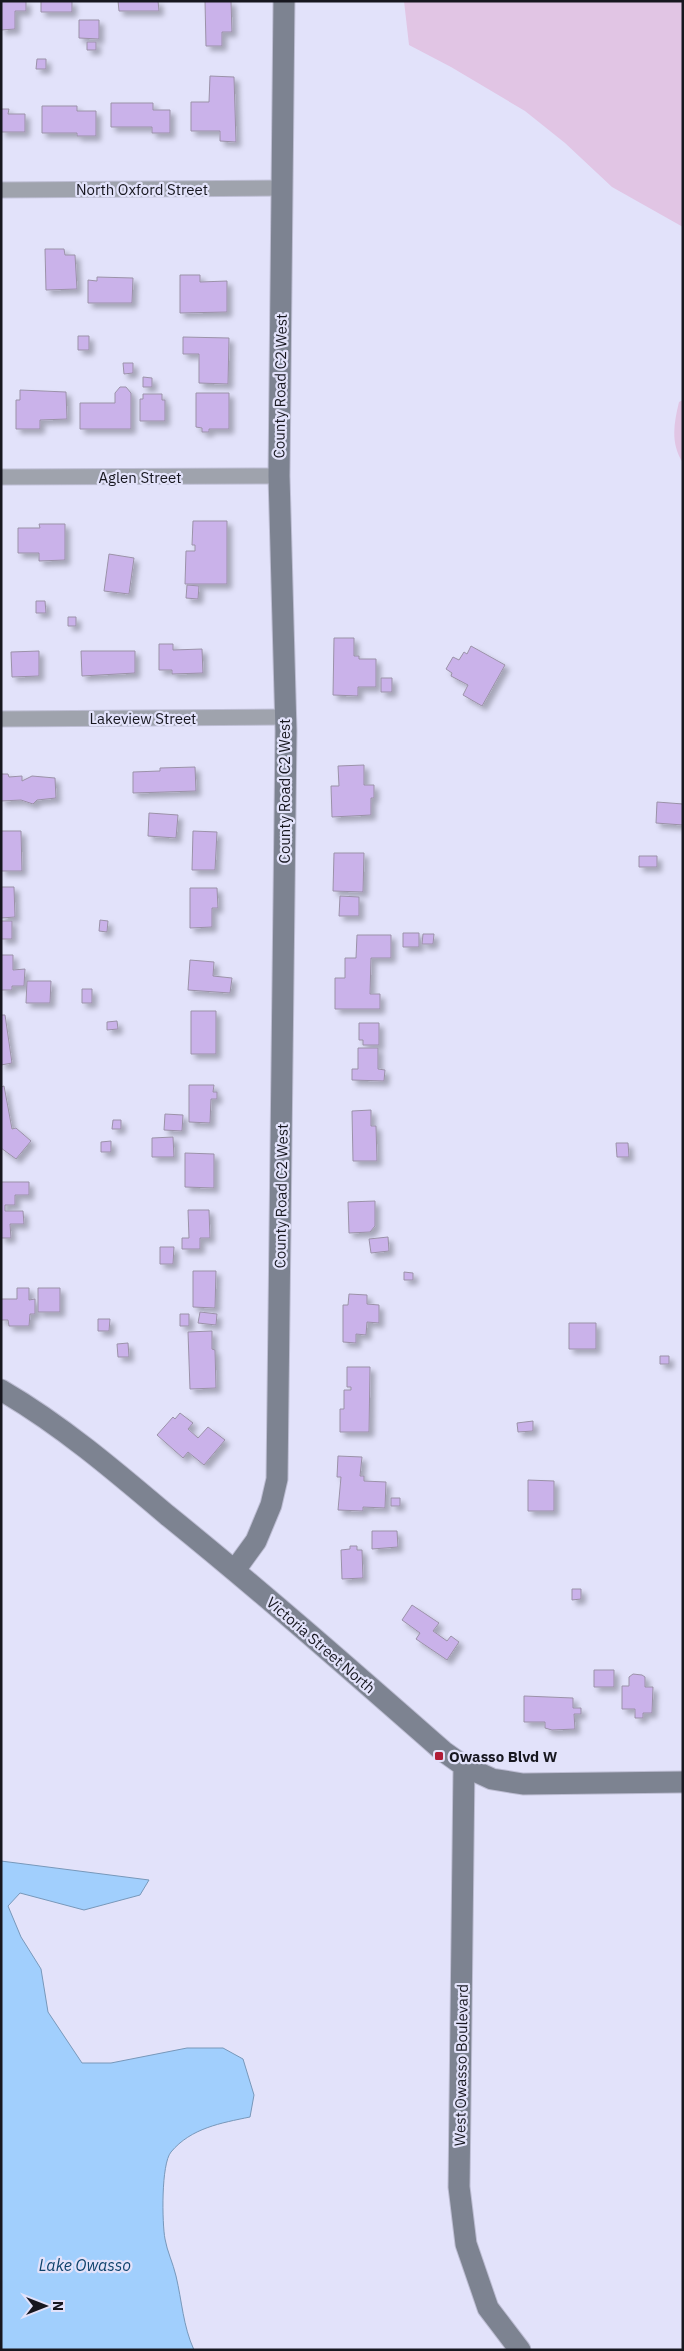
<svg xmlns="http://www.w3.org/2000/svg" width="684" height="2351" viewBox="0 0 684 2351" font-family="'IBM Plex Sans',sans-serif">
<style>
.green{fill:#e1c5e4}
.water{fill:#a1cffd;stroke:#7898ba}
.building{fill:#cab2ea;stroke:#9b92a8;filter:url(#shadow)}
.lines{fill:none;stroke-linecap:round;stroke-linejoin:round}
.street-casing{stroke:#bdbdd3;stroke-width:17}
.secondary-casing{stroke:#bdbdd3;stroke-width:23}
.street{stroke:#9fa3ad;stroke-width:15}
.secondary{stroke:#7d8391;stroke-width:21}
.poi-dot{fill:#b01c37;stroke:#e2e2fa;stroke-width:2}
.labels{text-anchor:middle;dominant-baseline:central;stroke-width:4.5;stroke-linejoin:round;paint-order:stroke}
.street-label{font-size:15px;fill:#17171f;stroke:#e2e2fa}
.poi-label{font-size:15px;font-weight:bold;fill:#17171f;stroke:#e2e2fa;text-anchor:start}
.water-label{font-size:16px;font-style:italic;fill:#0e426b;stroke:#e2e2fa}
</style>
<defs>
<filter id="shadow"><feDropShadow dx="4.5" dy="4.5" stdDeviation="2.5" flood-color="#0004"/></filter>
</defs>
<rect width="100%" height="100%" fill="#e2e2fa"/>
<path class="green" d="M404,1H683V227L612,187L565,143L525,111L451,67L409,45Z
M683,400V463C670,443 674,423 679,402Z"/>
<path class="water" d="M1,1861L149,1880L140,1895L84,1910L20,1893L8,1906L21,1937L41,1969L48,2012L82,2063H111L187,2048H223L243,2059L254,2095L250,2117C221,2123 191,2128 171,2152C161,2164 162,2223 165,2239C167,2251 173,2263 176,2276C182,2301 183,2326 194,2350H1Z"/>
<path class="building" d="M1,1H26V11H15V29L1,30Z
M41,1H72V12H41Z
M118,1H158L159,11H119Z
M205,1H231L232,32H222V46H206Z
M79,20H99V39L79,38Z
M87,42H96V50H87Z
M37,59H46V69H36Z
M210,76L234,77L236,142L220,141V131H191V102H209Z
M111,103H153V110H170V133H152V127H111Z
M42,106H77V111H96V136H77V133H42Z
M1,109H9L8,114H25V132H1Z
M45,249H64L65,255H75L77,289L46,290Z
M180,275H200V282L227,281V312L180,313Z
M97,277L133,278L132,303H88V280L97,281Z
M78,336H89V350H78Z
M183,337L229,338L228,384L199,383V354H183Z
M123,363H133V373L124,374Z
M143,377L152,378V387H143Z
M120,387H126L131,393V429H80V403H115V393Z
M20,390L66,392L67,419L40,420V429H16V400H20Z
M196,393H229V429H209V432H202V428L196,427Z
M143,394H162V400H165V421H140V399H143Z
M193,521H227V584H185L186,551H195V545H192Z
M39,524H65V560L39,561V553H18V528H40Z
M109,554L134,558L129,594L104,591Z
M187,585L199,586L198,599L186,598Z
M36,601H45L46,613H36Z
M68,617H76V626H68Z
M334,638H354V656H359V659H376V687H358V696L333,695Z
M159,644H173V650L202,649L203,673L172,674V670H159Z
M471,646L505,665L482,706L463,695L468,685L451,676L452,673L446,669L453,657L459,660L464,652L467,654Z
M39,651V676L12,677L11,652Z
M81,651H135V673L82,676Z
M381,678H392V692H381Z
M364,765V785H374V798H371V815L332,817L331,786H339L338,766Z
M195,767L196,791L133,793V772L160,771V768Z
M1,774H8L9,777L22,776V781L32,776L55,778L56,798L37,800L33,804L21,800L1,801Z
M657,802L683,804V825L656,823Z
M149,813L178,815L176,838L148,836Z
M1,831H21L22,871H1Z
M193,831L217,832L215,870H192Z
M334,853H364L363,892L333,891Z
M639,856H657V867H639Z
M1,887H14L15,917L1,918Z
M190,888H217L218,908H212V927L190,928Z
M340,896L359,897V916H339Z
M100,920L108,921L107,932L99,931Z
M1,921H12V939H1Z
M403,933H419V947H403Z
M423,934H434L433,944H422Z
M357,935H391V958H371L370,994H380V1009H335V978H345V958H356Z
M1,955H13V970L25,969L24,986H12V990H1Z
M190,960L214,962L213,976L232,978L230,993L188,990Z
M27,981H51L50,1003H26Z
M82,989H92V1003H82Z
M191,1011H216V1054H191Z
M1,1015H5L12,1063L1,1065Z
M117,1021L118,1029L107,1030V1022Z
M359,1023H379V1045H363V1040H359Z
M358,1048H378V1069L385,1070L384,1081L352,1080V1069H358Z
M189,1085H214L213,1092H217V1099H211L210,1123L189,1122Z
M4,1086L12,1129L16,1128L31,1141L16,1159L1,1148V1087Z
M371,1110V1126H376L377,1161H353L352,1111Z
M165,1114L183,1115L182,1131L164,1130Z
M113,1120H121V1129H112Z
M173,1137L174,1157H152V1138Z
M111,1141V1152H101V1142Z
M616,1143H628L629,1157H617Z
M185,1153L214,1154V1188L185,1187Z
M1,1182H29V1195H15V1205H5V1211H23L24,1224H10L11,1238H1Z
M375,1201V1226L370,1232L349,1233L348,1202Z
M188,1210H209L210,1238H200V1249H182V1238H189Z
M388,1237L389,1251L371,1253L369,1239Z
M160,1247H174L173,1264H160Z
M193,1271H216L215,1308L193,1307Z
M404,1272L413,1273V1280H404Z
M17,1288H29V1300L35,1299V1314H30L29,1326H9L8,1320H1V1299H17Z
M38,1288H60V1312H38Z
M349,1294L367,1295V1304L379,1305V1323L367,1322L366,1335L356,1334V1343L343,1342V1305H348Z
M200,1312L217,1314L216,1325L198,1323Z
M180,1314H189V1326H180Z
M98,1319H110L109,1331H98Z
M569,1323H596V1349H569Z
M212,1331V1349L215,1350L216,1388L190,1389L188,1332Z
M128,1343L129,1357H118L117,1344Z
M660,1356H669V1364H660Z
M347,1367H370L369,1432H340V1409H344V1390H351V1387H347Z
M180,1413L193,1423L188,1429L198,1438L208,1427L225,1440L204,1465L188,1452L183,1458L157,1435L173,1417L175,1419Z
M533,1421V1431L518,1432L517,1423Z
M338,1456L362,1457L360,1476H364V1481L386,1482L385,1508L363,1507V1511L338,1510L341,1477H337Z
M528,1480L554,1481V1511H528Z
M391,1498H400V1506H391Z
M372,1531H397L398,1547L372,1549Z
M350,1546H357V1550H362L363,1578L342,1579L341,1550L350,1549Z
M572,1589H581V1599L572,1600Z
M412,1605L439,1623L433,1631L447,1641L451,1636L459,1642L447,1660L416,1639L420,1633L402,1620Z
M594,1670H614V1687H594Z
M633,1674L642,1675L645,1677V1687H653L652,1713H643V1718H635V1709H622V1686H629V1677Z
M524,1696L573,1698V1708H581V1714H574L575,1729L552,1730L545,1728V1722H524Z"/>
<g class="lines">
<g class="street-casing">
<path id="street" d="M1,190L282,188
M1,477L279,476
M1,719L285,717"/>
</g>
<g class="secondary-casing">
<path id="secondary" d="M1,1390C61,1425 114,1470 167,1515C261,1591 352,1671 443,1751L464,1766L492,1779L523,1784L683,1782
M235,1570L256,1541L271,1505L277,1479L286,731L279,476L284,1
M464,1766L459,2187L466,2244L488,2308L520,2350"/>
</g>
<use href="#street" class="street"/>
<use href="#secondary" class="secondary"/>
</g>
<rect class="poi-dot" x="434" y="1751" width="10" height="10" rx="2.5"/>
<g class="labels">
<g class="street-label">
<text x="142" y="189">North Oxford Street</text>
<text transform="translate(280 386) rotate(-89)">County Road C2 West</text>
<text x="140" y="477">Aglen Street</text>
<text x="143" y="718">Lakeview Street</text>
<text transform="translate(284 791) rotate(-90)">County Road C2 West</text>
<text transform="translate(281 1196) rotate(-89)">County Road C2 West</text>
<text transform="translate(321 1645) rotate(41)">Victoria Street North</text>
<text transform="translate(461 2065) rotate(-89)">West Owasso Boulevard</text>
</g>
<g class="poi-label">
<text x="449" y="1756">Owasso Blvd W</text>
</g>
<g class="water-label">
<text x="85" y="2265">Lake Owasso</text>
</g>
</g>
<rect width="684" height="2351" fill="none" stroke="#17171f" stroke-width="5"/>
<g transform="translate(45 2306) rotate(90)" stroke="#e2e2fa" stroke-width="4" paint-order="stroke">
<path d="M0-4L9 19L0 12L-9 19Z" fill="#17171f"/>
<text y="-8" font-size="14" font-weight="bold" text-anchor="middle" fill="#17171f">N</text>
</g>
</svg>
